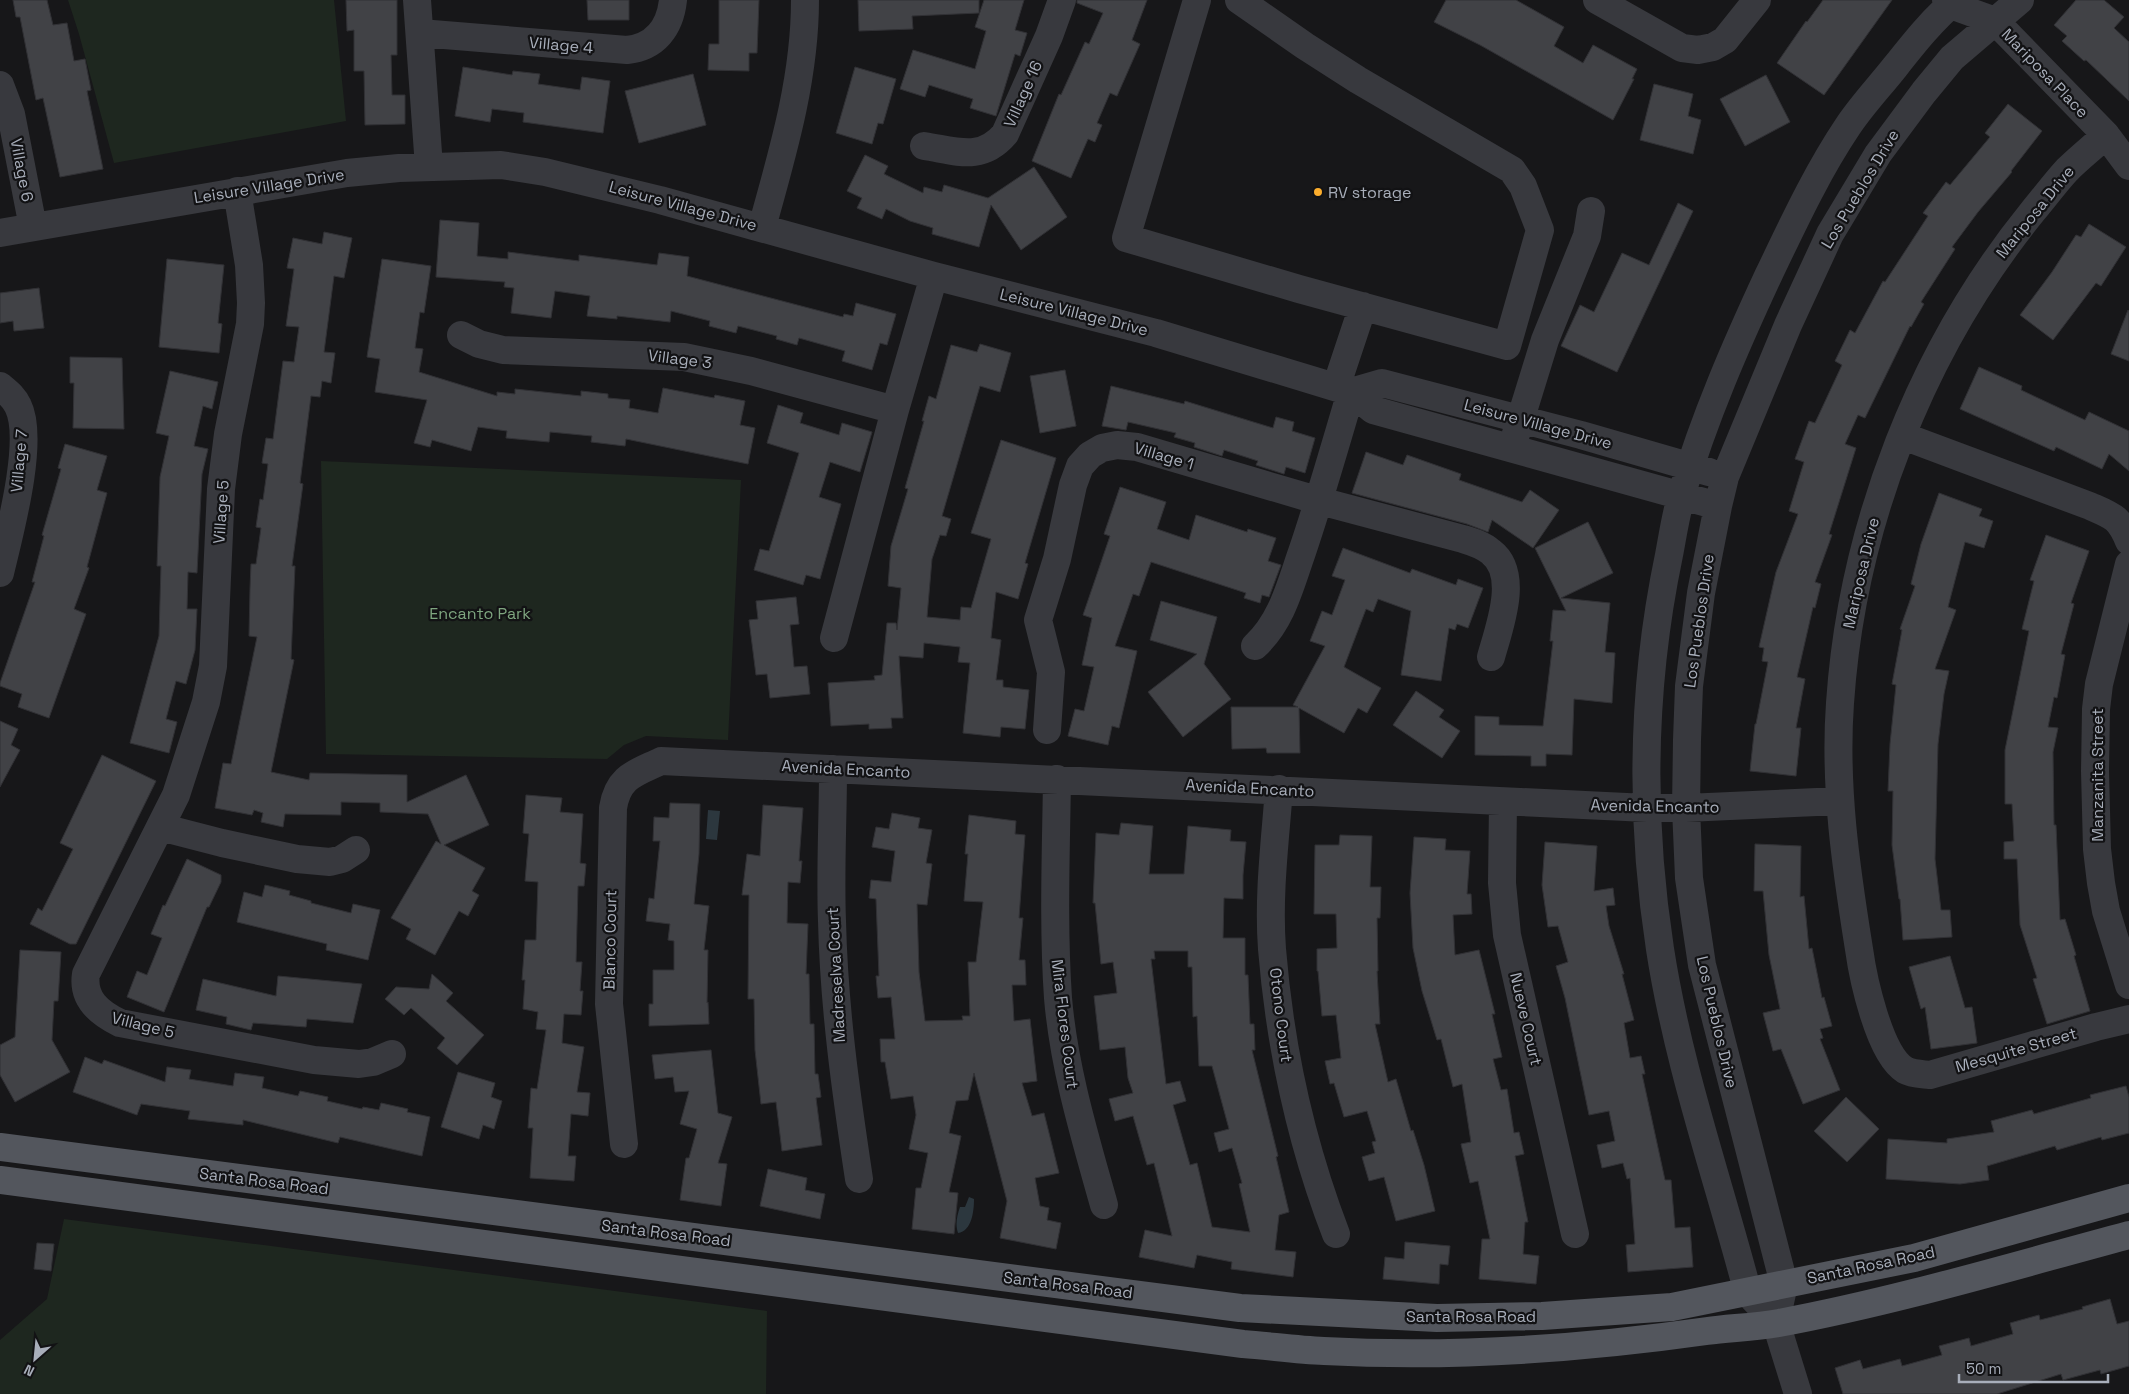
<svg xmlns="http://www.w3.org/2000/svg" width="2129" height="1394" viewBox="0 0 2129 1394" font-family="'Space Grotesk',sans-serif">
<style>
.green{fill:#1e271f}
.water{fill:#2c373e}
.building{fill:#414246;stroke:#313135;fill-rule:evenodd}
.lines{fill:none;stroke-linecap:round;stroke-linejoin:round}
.minor{stroke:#38393e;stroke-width:28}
.major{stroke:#53565d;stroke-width:28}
.poi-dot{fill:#fbad2d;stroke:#121214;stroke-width:2}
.labels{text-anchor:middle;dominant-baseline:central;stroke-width:4.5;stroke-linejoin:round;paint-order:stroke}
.street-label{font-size:16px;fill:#a8aeba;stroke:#121214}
.poi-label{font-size:16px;fill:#a8aeba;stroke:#121214;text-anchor:start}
.park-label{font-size:16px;fill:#7ea57f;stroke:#121214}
</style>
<rect width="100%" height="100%" fill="#171719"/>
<path class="green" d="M68,0H334L346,121L114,163L79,34Z
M321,461L741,480L728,740L646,736L624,745L607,759L326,754Z
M64,1219L767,1311L766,1394H0V1340L47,1299Z"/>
<path class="water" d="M708,810L720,811L717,840L706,839Z
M969,1197L974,1199C974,1211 972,1231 958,1233C955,1224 957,1216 960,1207H965Z"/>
<path class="building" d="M13,0H47L53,25L67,23L74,61L85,59L91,90L87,91L103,169L60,177L43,98L36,100L20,17H16Z
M346,0H397V55H391L392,95H405V124L365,125L364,71H354V30L347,31Z
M587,0H629V20H588Z
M719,0H759L757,53H749V71L708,70L709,44H719Z
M858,0H979V13L912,16L913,29L859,31Z
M984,0H1024L1015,30L1027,33L1020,56L1015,54L996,116L970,108L973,99L929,85L925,97L900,89L913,50L975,69L986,31L975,27Z
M1077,0H1147L1132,40L1140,44L1117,96L1110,93L1097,123L1102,125L1095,142L1088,139L1071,178L1032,161L1059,94L1061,95L1085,42L1089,44L1103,13L1077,3Z
M1446,0H1516L1564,27L1554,46L1583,63L1593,45L1637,69L1632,79H1634L1613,120L1480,45L1434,22Z
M1823,0H1892L1824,95L1777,63L1806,21L1807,22Z
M2076,0H2104L2124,17L2114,28L2129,42V101L2086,60L2084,61L2062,41L2067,36L2054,25Z
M463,67L512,75L513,71L540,74L538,84L580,90L582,77L610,81L603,133L523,122L524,113L492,109L490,122L455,116Z
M855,67L896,79L883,124L878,123L872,144L836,133Z
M693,74L706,125L639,143L625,91Z
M1766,75L1790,122L1745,146L1720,99Z
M1654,84L1693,94L1688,116L1701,120L1693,154L1640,140Z
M2008,104L2042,131L2011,171L2012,172L1978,212L1952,247L1955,249L1921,302L1924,304L1911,327L1910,326L1865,418L1858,415L1845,444L1856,448L1829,534L1832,535L1815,582L1821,584L1815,608L1813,607L1797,677L1805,679L1796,728H1801L1796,776L1750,771L1755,724H1756L1768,662L1762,661L1764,648L1759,647L1776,572L1798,514L1789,511L1804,462L1795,459L1809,421L1815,423L1842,365L1835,361L1850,330L1855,333L1883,281L1885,282L1928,216L1923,213L1946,182L1950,185L1990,137L1985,133Z
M865,155L888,166L884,174L923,193L924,187L942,192L944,185L988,198L1034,167L1067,217L1021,250L991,205L979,247L932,234L933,228L910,221L886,209L882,219L857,208L862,198L847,191Z
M1678,203L1693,211L1617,372L1561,346L1580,305L1594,312L1622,253L1649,265Z
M440,220L479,223L477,256L508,259V252L579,261V255L657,265L659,253L689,257L687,276L843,317L844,314L853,316L856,303L896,314L887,345L880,343L872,370L842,361L845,351L799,338L797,345L776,339L777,336L738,326L736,333L709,326L710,321L671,311L670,322L617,316V319L587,316L590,296L555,291L551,318L511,313L514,288L504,287L505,282L436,277Z
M2089,224L2126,247L2101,286L2096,283L2053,340L2020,315L2052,272L2076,235L2081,237Z
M324,232L352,238L344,278L334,276L324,352L335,353L331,383L322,381L320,397L311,396L300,483L303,484L292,566H295L291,659L294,660L271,772L309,780L310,773L407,775V802L466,775L489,825L444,845L485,868L472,891L479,895L468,916L459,911L435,955L406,939L411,929L391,918L436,841L441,844L428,814L380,812V803L341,802V815L285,814L283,827L261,822L263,813L254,810L252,815L215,808L223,763L231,764L257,637L249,636L250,589L251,564H256L261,528L256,527L260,499L263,500L268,464L262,463L266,438L273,439L283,361L294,362L299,327L286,326L294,269L287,268L293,238L322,244Z
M167,259L224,265L218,323L222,324L219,353L159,347Z
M382,259L431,266L424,313L420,312L415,348L423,349L419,372L497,396V392L515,394V389L581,396V391L608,394V398L630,400L629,408L658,413L663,388L714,398L715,395L745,401L740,425L755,428L748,464L626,439L625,446L591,442L592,436L550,432L549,442L506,438L507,431L478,427L471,451L432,440L430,447L414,443L427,400L375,392L380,359L367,357Z
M39,288L44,328L14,331L13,321L0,323V293Z
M2128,310L2129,311V361L2111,354Z
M980,344L1011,353L1000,392L980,386L942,516L951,519L946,536L940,535L932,559L927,617L960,620L961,607L971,608L991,539L971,533L1001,440L1056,458L1025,563L1028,564L1018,599L996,592L991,638L1001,640L996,680H1003V687L1029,690L1025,729L1001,727L1000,737L963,733L970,663L958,662L960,647L924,643L923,658L899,656L903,718H891L892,728L869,729V724L831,726L828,683L875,680L874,676L882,675L887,623H896L897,630L901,588L888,586L891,546L908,489L905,488L924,421H922L929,396L936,399L951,345L977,352Z
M70,357L122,358L124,429L73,428L74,383H70Z
M1979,367L2022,386L2021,390L2085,420L2089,412L2129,431V471L2109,454L2102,469L2056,447L2054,451L1960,409Z
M1065,370L1076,426L1040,433L1030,376Z
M170,371L218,382L212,409L203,406L194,446L208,449L202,474L197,573L188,572L187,609H197L195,650L186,684L176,681L166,719L177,722L169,753L130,743L159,636L161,566H157L160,477L169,436L156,433Z
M1111,386L1184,404L1185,401L1273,428L1276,417L1294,422L1292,431L1315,438L1305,473L1286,467L1284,474L1256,465L1258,461L1224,450L1222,456L1194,447L1195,443L1174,437L1176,433L1128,422L1126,430L1102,426Z
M778,405L803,413L800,423L839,435L842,423L872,432L860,472L830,462L819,497L841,504L820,579L806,575L803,585L754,570L760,549L769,551L799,453L767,443Z
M65,444L107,456L97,490L107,493L87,567L89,568L74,609L86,614L49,718L18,707L22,694L0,686V683L35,582H32L44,536L42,535L61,469L58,468Z
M1366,452L1403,465L1407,455L1461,474L1459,480L1522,502L1530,490L1559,510L1533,548L1492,520L1488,532L1467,524L1352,493Z
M1120,487L1166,502L1157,529L1189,540L1196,515L1247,532L1248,529L1276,538L1268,561L1281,565L1269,597L1262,595L1260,603L1244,598L1246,593L1151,562L1139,596L1133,594L1115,646L1137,651L1119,728L1112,726L1108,745L1068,736L1075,709L1084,711L1094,667L1082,665L1092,618L1083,615L1110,536L1104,534Z
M1939,493L1982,509L1979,516L1993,521L1984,548L1965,542L1948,607L1956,610L1935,669L1949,671L1944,694L1938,744L1935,859L1941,910H1950L1952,937L1903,940L1900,899H1899L1892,845L1893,791H1888L1890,744L1896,685L1892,684L1902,630L1900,629L1915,586L1911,584L1921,544Z
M1588,522L1613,573L1561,598L1610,603L1605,652L1615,653L1612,703L1574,699L1572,755L1546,754V766H1531V756L1475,755V716L1499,717V725L1543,726L1553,641H1550L1553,610L1566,611L1535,548Z
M2046,535L2089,551L2071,603L2074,604L2061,654L2065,655L2057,698L2054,697L2048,727L2058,728L2053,752L2054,825H2056L2060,920L2065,919L2076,955L2074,956L2090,1011L2047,1024L2033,979L2037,978L2020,925L2017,859H2004V842L2014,841L2012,804H2005V750L2029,631L2022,629L2034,581L2030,580Z
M1343,548L1410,573L1412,569L1456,585L1458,579L1483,588L1468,628L1457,624L1455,630L1449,628L1441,681L1401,675L1411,611L1378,599L1373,612L1366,609L1344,667L1381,688L1367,713L1358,708L1344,733L1299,708L1300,753H1267L1266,748L1232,749L1231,707H1298L1293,705L1325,646L1310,641L1322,611L1332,615L1345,580L1332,576Z
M796,597L799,624L790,625L794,667L807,666L810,694L770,698L767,674L756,675L749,620L758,619L756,601Z
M1161,601L1217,617L1204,664L1231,699L1183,737L1148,692L1197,654L1150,640Z
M1416,691L1444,710L1439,717L1460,731L1442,758L1393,725Z
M0,721L18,729L11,745L20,750L0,787Z
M102,755L156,781L76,944H70L30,924L38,908L42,911L73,849L60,843Z
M526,795L562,798L560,812L583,814L580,863L586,864L584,886H578L576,962H582L580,991H583L581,1015L564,1014L562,1043L584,1047L577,1092L590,1093L588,1116L571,1114L568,1156H576L574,1181L530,1178L533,1128H528L531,1088L537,1089L546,1030L536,1029L538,1012L523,1009L525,980H522L525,940H536L538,882L525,881L529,834L523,833Z
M670,803L700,804L699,854L694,904L709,906L704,950H708L707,1003L708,1002L709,1024L649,1026V1004H653V970H674V941L668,940L670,924L646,921L649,898L654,899L660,841H653L654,817L669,818Z
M763,805L803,808L799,861H802L800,883L788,882L787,923L808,924L806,974H809L810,1024H814L815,1074H818L821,1097L816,1098L822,1145L782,1151L776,1102L761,1104L755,1050L754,999H748L749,895H742L747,854L760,856Z
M892,813L920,818L918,828L932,830L926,863L932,864L927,905L917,904L919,972L925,1021L963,1020L962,1016H970L968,962H976L983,902L964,901L968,854H965L969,815L1016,821L1015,834L1025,835L1019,918H1023L1019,960H1025L1026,985H1012L1014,1021L1030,1019L1037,1081L1022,1083L1032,1116L1044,1113L1059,1173L1035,1178L1040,1206L1049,1208L1047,1220L1061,1223L1056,1249L1000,1238L1007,1201L974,1073L968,1100L956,1101L949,1133L961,1136L949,1192L958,1193L954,1234L912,1229L916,1188H921L928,1153L909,1149L916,1115L913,1096L891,1099L885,1062H881L880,1039H895L891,997L878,998L876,976H879L876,899L869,898L871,880L891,882L895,851L872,847L876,827L889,829Z
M1121,823L1153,826L1149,874H1184L1188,826L1231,830L1230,841L1246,842L1243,875V899L1224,898L1223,938H1245V975H1248L1250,1024H1254L1255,1050H1252L1278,1156L1276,1157L1289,1212L1279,1215L1275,1250L1296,1252L1293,1277L1231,1269L1232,1262L1197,1255L1194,1268L1139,1257L1145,1230L1172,1236L1154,1163L1147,1165L1133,1116L1115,1121L1109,1099L1133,1093L1128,1078L1125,1047L1100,1050L1094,996L1117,993L1113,962L1101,964L1095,903H1093L1096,833L1119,835ZM1154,951H1188V967H1192L1193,1017L1197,1016L1199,1066H1212L1229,1129L1214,1133L1219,1152L1232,1148L1242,1183L1239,1184L1250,1232L1212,1227L1197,1163L1190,1165L1173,1105L1186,1101L1180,1081L1166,1084L1151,959H1155Z
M1340,835L1372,836L1370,887H1381L1380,918H1377L1378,971H1377L1380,1024H1375L1388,1082L1396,1079L1411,1131L1413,1130L1424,1165L1435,1211L1396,1221L1384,1177L1369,1181L1362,1157L1375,1153L1372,1142L1376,1141L1367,1111L1344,1117L1334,1083L1330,1084L1325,1061L1341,1058L1336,1015L1322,1016L1318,971H1317V949L1337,948L1336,914H1314L1315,845H1339Z
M1414,837L1446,839L1445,850L1470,851L1467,894H1471L1472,914L1453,915L1455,955L1479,950L1495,1014H1492L1502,1057L1493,1059L1501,1090L1507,1089L1514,1133L1519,1132L1524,1154L1515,1156L1528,1222H1525L1523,1254L1539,1256L1536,1284L1479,1279L1482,1239H1490L1478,1181L1470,1183L1461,1144L1471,1142L1462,1084L1453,1087L1441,1039L1437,1040L1422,991L1413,948L1410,893Z
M1545,842L1597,846L1594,891L1613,888L1615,905L1606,906L1609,926L1624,974H1622L1634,1020L1624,1023L1630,1058L1641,1056L1645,1074H1642L1665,1180H1671L1675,1228L1690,1227L1693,1267L1628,1272L1626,1245L1635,1244L1630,1178L1627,1179L1623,1163L1602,1168L1597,1145L1615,1141L1609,1111L1589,1115L1565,998L1556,966L1568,962L1558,926L1548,927L1542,885Z
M1755,844L1801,846L1800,897L1804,896L1809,949L1812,948L1822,998L1824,997L1832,1026L1820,1029L1823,1038L1820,1039L1840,1090L1803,1104L1781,1049L1773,1051L1763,1013L1780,1009L1769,955L1763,891H1754Z
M187,859L221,875V882L209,907H207L164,1012L127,997L137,971L147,975L162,938L151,934L163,905L165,906Z
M265,885L290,891L289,895L311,901V903L351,913L353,904L380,910L368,960L326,950L327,944L237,922L244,892L262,897Z
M20,950L61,952L58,1001H54L52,1040L70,1072L15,1102L0,1075V1045L15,1037Z
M1950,956L1965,1008L1972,1007L1977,1043L1931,1049L1925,1007L1921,1009L1909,967Z
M432,974L453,993L446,1001L484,1035L457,1065L437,1048L445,1038L411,1008L404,1015L385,999L396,987L429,989Z
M278,976L362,984L353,1023L307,1019L306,1027L253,1023L251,1030L226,1024L227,1017L196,1010L203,979L276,996Z
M711,1050L718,1113L732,1117L718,1163L727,1164L721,1206L680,1200L686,1158H689L697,1129L680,1124L689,1091L675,1092L673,1077L655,1079L652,1055Z
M85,1057L102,1064L104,1060L165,1082L167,1067L191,1070L189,1079L233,1086L235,1073L264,1077L262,1088L298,1096L300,1091L328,1097L327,1101L362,1109L363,1107L379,1110L381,1103L408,1109L407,1112L430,1117L422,1156L340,1137L338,1143L243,1120V1125L188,1119L190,1111L141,1104L137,1115L73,1092Z
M458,1072L495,1083L491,1097L502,1101L494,1129L483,1125L479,1139L441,1127Z
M2126,1086L2129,1097V1133L2102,1140L2101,1137L2057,1150L2055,1146L1987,1166L1989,1180L1960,1184L1886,1179L1888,1139L1947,1143V1139L1994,1132L1991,1121L2032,1110L2034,1114L2091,1098L2090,1095Z
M1846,1097L1879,1129L1847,1162L1814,1131Z
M768,1169L807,1178L805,1190L825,1194L820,1219L760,1206Z
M1405,1242L1450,1246L1448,1265L1440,1264L1439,1284L1383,1279L1385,1257L1404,1259Z
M37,1243L54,1244L51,1271L34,1269Z
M2110,1299L2117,1324L2129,1321V1366L2101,1374L2100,1370L2063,1380L2061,1374L1997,1394H1843L1835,1368L1860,1360L1863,1369L1900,1359L1902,1366L1942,1355L1939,1346L1969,1338L1971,1346L2013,1334L2010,1323L2039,1315L2040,1320L2083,1309L2082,1307Z"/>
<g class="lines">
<path class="minor" d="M417,0L429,167
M1197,0L1126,238L1299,289L1507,346L1540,230L1523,186L1512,170L1358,80L1305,46L1239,0
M1597,0L1682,48L1698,50L1713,47L1725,40L1757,0
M1946,0L1951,5L1995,21L2106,135L2129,166
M420,33L627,50C655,47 670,28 673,0
M0,85L11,114L33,227
M2106,135C2093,147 2079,158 2067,170C2055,183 2044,198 2033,211C1921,349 1852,526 1840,703C1834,786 1846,868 1859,949C1863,978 1879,1054 1905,1070C1912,1074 1922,1074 1930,1075L2096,1027L2129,1019
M924,146C957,151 981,162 1005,134L1049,36L1062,0
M237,191L249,265L251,303L250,324L228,434L221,489L213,666L206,702L176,795L86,974C82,999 99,1013 120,1023L314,1060L359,1064L373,1062L392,1054
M762,227C783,152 805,78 805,0
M0,233L347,173L399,168L501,165L545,172L660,200L934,276L1156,333L1351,392L1373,410L1718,506
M461,335L479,344L503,350L684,357L751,371L895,410
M0,386C7,392 14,397 18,406C35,440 9,535 0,573
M1336,387L1363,306
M1351,392L1382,383L1581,435L1709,472
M1903,436L2090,506C2113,516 2119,517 2129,541
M1515,437L1545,340L1587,236L1591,211
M2129,564L2099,684L2096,709L2095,771L2097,849L2101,883L2106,911L2129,985
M834,638L895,410L934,276
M1255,646C1282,621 1290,586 1302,552C1320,499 1335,446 1351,392
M1047,730L1051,672L1038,620L1057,559L1073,485L1080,466L1090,455L1102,448L1117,445L1137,447L1320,501L1463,539C1473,542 1483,545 1491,552C1520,574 1499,628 1491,657
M833,769C833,820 830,871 832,921C834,1008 846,1093 859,1179
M1057,779C1056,852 1053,925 1058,998C1064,1069 1085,1137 1104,1205
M1279,789C1275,842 1268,896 1272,949C1280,1047 1301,1143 1336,1234
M1503,802L1502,883L1507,935L1575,1234
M160,827L222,843L297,859L330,862L342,859L356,850
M624,1144L609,1004L613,808C618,776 636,773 661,761L1647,808H1686L1839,801
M1779,1307L1784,1284L1702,965L1689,878L1686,808L1687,740L1689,686L1701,593L1718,506L1725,477L1788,325L1830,234L1878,154L1924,92L1952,58L2020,0
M1798,1394L1776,1323L1748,1293C1718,1179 1678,1066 1660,949C1640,819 1642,684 1669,555C1673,534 1676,513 1682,493C1704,418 1736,345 1769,274C1793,224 1817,172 1848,126C1862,105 1880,86 1895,67C1914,43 1933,19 1956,0"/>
<path class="major" d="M0,1147L1240,1308L1437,1318L1542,1316L1672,1307L1914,1258L2129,1198
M0,1180L1243,1344C1270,1346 1297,1350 1324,1351C1453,1358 1580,1349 1707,1331C1731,1328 1755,1327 1779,1323C1897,1301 2013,1266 2129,1235"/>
</g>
<circle class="poi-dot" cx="1318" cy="192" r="5"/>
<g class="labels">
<g class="street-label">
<text transform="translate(561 45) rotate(5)">Village 4</text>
<text transform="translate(2045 73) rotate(46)">Mariposa Place</text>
<text transform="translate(1023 94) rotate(-66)">Village 16</text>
<text transform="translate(22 170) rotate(79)">Village 6</text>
<text transform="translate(269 186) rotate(-9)">Leisure Village Drive</text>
<text transform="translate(1860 189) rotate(-59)">Los Pueblos Drive</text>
<text transform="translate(683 206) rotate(15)">Leisure Village Drive</text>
<text transform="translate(2035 212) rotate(-51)">Mariposa Drive</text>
<text transform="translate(1074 312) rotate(14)">Leisure Village Drive</text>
<text transform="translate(680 359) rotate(7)">Village 3</text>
<text transform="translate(1538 424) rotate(15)">Leisure Village Drive</text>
<text transform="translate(1164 456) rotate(16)">Village 1</text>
<text transform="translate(19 461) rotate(-85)">Village 7</text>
<text transform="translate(221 512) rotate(-86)">Village 5</text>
<text transform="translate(1861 573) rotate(-77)">Mariposa Drive</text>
<text transform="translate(1699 621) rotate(-82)">Los Pueblos Drive</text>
<text transform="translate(846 769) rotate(3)">Avenida Encanto</text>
<text transform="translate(2097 775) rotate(-90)">Manzanita Street</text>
<text transform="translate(1250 788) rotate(3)">Avenida Encanto</text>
<text transform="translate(1655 806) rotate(1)">Avenida Encanto</text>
<text transform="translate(610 940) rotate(-89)">Blanco Court</text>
<text transform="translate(836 975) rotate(-93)">Madreselva Court</text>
<text transform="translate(1281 1015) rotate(83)">Otono Court</text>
<text transform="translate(1526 1019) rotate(77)">Nueve Court</text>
<text transform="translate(1717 1022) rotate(77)">Los Pueblos Drive</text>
<text transform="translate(1065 1024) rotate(83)">Mira Flores Court</text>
<text transform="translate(143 1025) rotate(14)">Village 5</text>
<text transform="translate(2016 1050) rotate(-16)">Mesquite Street</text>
<text transform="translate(264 1181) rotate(7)">Santa Rosa Road</text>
<text transform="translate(666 1233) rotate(7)">Santa Rosa Road</text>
<text transform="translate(1871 1265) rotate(-12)">Santa Rosa Road</text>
<text transform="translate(1068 1285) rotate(7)">Santa Rosa Road</text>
<text x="1471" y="1316">Santa Rosa Road</text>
</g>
<g class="poi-label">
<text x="1328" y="192">RV storage</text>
</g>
<g class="park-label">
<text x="480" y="613">Encanto Park</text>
</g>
</g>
<g transform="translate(35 1359) rotate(207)" stroke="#121214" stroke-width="4" paint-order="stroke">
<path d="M0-4L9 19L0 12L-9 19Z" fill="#a8aeba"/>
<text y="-8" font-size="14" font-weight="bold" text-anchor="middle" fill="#a8aeba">N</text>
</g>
<path d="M1959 1374v8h149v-8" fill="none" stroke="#a8aeba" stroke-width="2.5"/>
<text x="1966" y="1374" font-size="15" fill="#a8aeba" stroke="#121214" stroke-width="4" paint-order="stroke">50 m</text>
</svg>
